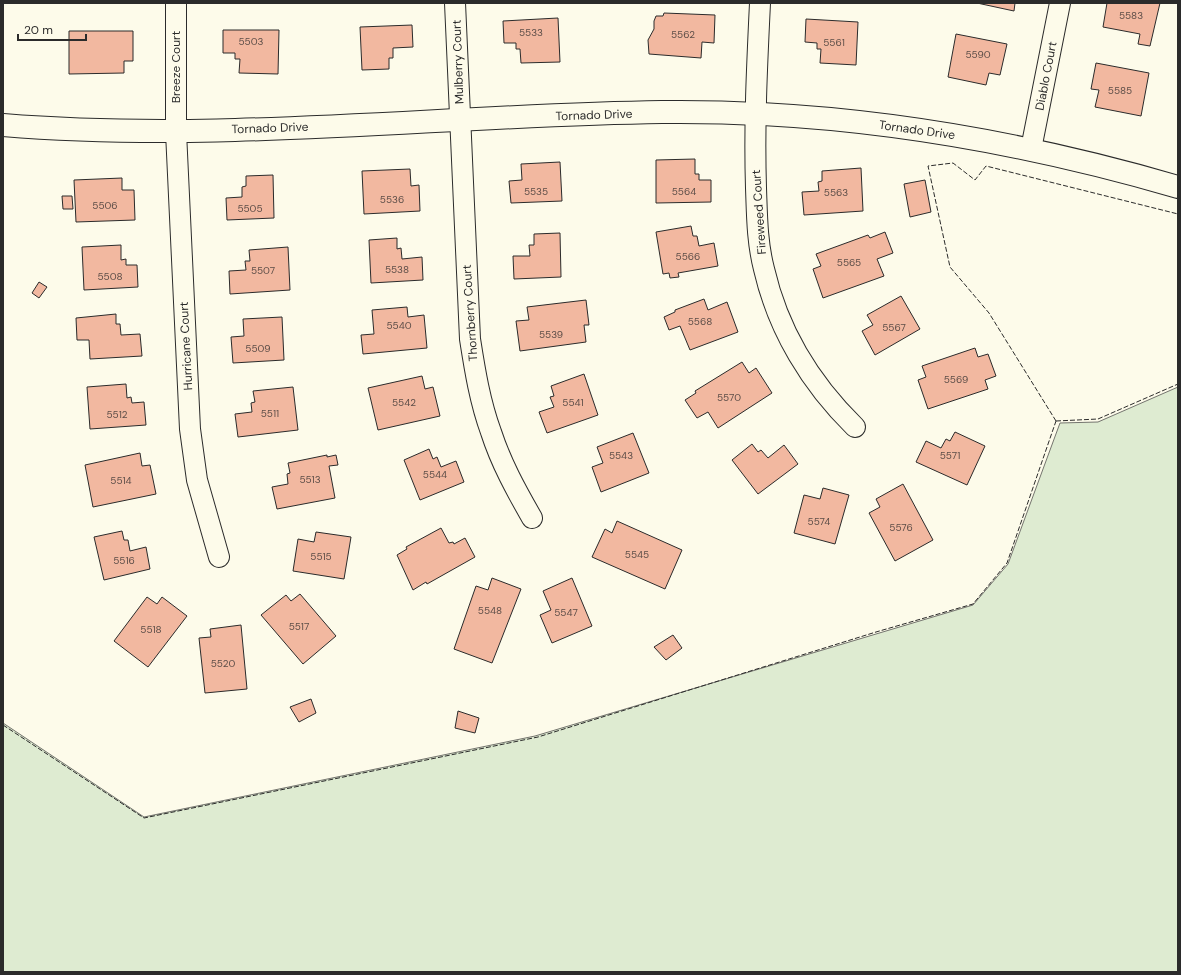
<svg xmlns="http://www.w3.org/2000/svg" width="1181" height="975" viewBox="0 0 1181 975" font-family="'DM Sans',sans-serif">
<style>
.green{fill:#deebd1;stroke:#74746e}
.building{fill:#f2b8a0;stroke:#2b2b2b}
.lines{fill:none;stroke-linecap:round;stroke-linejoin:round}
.minor-casing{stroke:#2b2b2b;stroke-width:22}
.tertiary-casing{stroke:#2b2b2b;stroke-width:24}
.minor{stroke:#fdfbea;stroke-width:20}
.tertiary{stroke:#fdfbea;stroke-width:22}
.fence{stroke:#2b2b2b;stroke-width:1;stroke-dasharray:5 2;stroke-linecap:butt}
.labels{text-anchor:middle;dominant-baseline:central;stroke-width:3;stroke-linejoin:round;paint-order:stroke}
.number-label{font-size:10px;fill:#5d4e48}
.street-label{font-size:12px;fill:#2b2b2b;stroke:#fdfbea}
</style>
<rect width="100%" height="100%" fill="#fdfbea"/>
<path class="green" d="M1178,387V972H3V723L144,817L535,736L973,605L1008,564L1060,423L1098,422Z"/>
<path class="building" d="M977,3H1015L1014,11Z
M1107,3H1160L1150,46L1138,44L1140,34L1103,27Z
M664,13L715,15L714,43L702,42L701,58L649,54L648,40L654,29V21L656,16H663Z
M558,18L560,62L521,63L520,49H516V43H504L503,21Z
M806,19L858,22L856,65L820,63L821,49H817V43L805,42Z
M412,25L413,47L393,48V58H389V69L362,70L360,27Z
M223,30H279L278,74L239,73L240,59H235V53H223Z
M69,31H133V61H124V73L69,74Z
M956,34L1007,44L1000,75L989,73L986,85L948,77Z
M1096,63L1149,73L1141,116L1095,107L1099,90L1091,89Z
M695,159V174H699V180H711V202L656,203V160Z
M560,162L562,201L511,203L509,181L522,180L521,164Z
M861,168L863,211L804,215L802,192L819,191L818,182L822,181V171Z
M410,169L411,186L419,185L420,211L364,214L362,171Z
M273,175L274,218L227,220L226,198L242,197V187L246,186V176Z
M122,178V190H134L135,220L76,222L74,180Z
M925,180L931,212L910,217L904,184Z
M62,196H72L73,209H63Z
M691,226L693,236H697L699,246L714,243L718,266L678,273L679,277L670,278L669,273L663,274L656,232Z
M885,232L893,253L877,259L884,276L823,298L813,269L821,266L816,254L868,235L870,238Z
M560,233L561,277L514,279L513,256H530L529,245H534V234Z
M397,238V249L401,248L402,259L422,257L423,280L371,283L369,240Z
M121,245V260L126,259V265H137L138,287L84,290L82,247Z
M288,247L290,290L230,294L229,271L246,270L245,261H250L249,250Z
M39,282L47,287L39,298L32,293Z
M901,296L920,329L875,355L862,331L873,325L867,315Z
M704,299L708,310L727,302L738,332L690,350L680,326L669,330L664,317L675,312V310Z
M586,300L589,325H584L586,342L520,351L516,321L529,320L527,307Z
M407,307L408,317L424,315L427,348L363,354L361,335L374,334L372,310Z
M116,314V324H120L121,335L140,334L142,356L90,359L89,340H77L76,318Z
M282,317L284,360L233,363L231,337L244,336L243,319Z
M975,348L978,357L988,354L996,376L985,380L988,389L928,409L918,380L926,377L922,366Z
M742,362L749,373L756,368L772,393L718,428L708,412L697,418L685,400L696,393L695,391Z
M584,374L598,415L547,433L539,412L554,407L550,397L554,396L551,386Z
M422,376L425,389L433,387L440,416L378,430L368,388Z
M126,384L127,398L131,397L132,403L144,402L146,425L90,429L87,387Z
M293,387L298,430L238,437L235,414L252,412L251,403L255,402L253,391Z
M955,432L985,446L967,485L916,462L926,441L941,448L946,439L950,441Z
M633,433L649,473L601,492L592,467L603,463L597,447Z
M752,444L758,452L761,450L768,458L784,445L798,464L758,494L732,460Z
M429,449L433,459L437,457L441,467L456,461L464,482L420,500L404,460Z
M140,453L142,466L150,465L156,494L93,507L85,465Z
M327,455V457L336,455L338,465L329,466L335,498L277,509L272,487L288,484L287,474L290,473L288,463Z
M903,484L933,540L895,561L869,513L880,507L876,499Z
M823,488L849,495L835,544L794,533L804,495L820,499Z
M617,521L682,550L665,589L592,557L605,529L612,533Z
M441,528L449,543L453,542L454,544L465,538L475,557L427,584L426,582L413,590L397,555L407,549L406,547Z
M122,531L124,540H128L130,551L146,547L150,569L104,580L94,537Z
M316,532L351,537L344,579L293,571L298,539L314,542Z
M492,578L521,589L492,663L454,649L476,586L488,590Z
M572,578L592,626L552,643L540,615L551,610L543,591Z
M300,594L336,636L303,664L261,615L286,595L291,601Z
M147,597L157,604L162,597L187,616L148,667L114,641Z
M241,625L247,689L205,693L199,638L211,637L210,629Z
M673,635L682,648L666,660L654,647Z
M311,699L316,713L299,722L290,707Z
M458,711L479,718L475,733L455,728Z"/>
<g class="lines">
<g class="minor-casing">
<path id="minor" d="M176,3V132L190,429L197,480L219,557
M455,3L470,339C475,371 480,402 491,432C501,463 516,490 532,518
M760,3C757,65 754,126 756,188C757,215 757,242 764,269C778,330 811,384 855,427
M1031,149L1060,3"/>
</g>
<g class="tertiary-casing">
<path id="tertiary" d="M3,125C223,143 442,115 662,112C837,110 1010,138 1178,187"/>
</g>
<use href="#minor" class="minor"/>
<use href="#tertiary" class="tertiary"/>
<path class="fence" d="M1056,421L989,313L950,267L928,166L953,163L975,180L986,166L1178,214
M1056,421L1098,419L1178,384
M3,725L144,818L538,737L876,632L973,604L1007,563L1056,421"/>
</g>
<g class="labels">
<g class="number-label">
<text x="1131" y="15">5583</text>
<text x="531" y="32">5533</text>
<text x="683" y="34">5562</text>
<text x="251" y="41">5503</text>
<text x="834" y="42">5561</text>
<text x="978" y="54">5590</text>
<text x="1120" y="90">5585</text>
<text x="536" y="191">5535</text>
<text x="684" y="191">5564</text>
<text x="836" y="192">5563</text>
<text x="392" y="199">5536</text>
<text x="105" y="205">5506</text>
<text x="250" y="208">5505</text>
<text x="688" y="256">5566</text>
<text x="849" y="262">5565</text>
<text x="397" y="269">5538</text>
<text x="263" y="270">5507</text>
<text x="110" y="276">5508</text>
<text x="700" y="321">5568</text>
<text x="399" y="325">5540</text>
<text x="894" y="327">5567</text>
<text x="551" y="334">5539</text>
<text x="258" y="348">5509</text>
<text x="956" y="379">5569</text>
<text x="729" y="397">5570</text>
<text x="404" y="402">5542</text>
<text x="573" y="402">5541</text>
<text x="270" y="413">5511</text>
<text x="117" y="414">5512</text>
<text x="621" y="455">5543</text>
<text x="950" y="455">5571</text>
<text x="435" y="474">5544</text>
<text x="310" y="479">5513</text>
<text x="121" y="480">5514</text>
<text x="819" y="521">5574</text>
<text x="901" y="527">5576</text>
<text x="637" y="554">5545</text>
<text x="321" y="556">5515</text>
<text x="124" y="560">5516</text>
<text x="490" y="610">5548</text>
<text x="566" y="612">5547</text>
<text x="299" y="626">5517</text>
<text x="151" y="629">5518</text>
<text x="223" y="663">5520</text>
</g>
<g class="street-label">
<text transform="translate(458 62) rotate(-92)">Mulberry Court</text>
<text transform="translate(176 67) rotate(-90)">Breeze Court</text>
<text transform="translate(1046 76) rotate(-79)">Diablo Court</text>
<text transform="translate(594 115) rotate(-2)">Tornado Drive</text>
<text transform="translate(270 128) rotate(-2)">Tornado Drive</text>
<text transform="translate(917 130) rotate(8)">Tornado Drive</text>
<text transform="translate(759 212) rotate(-94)">Fireweed Court</text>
<text transform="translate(470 313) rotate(-94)">Thornberry Court</text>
<text transform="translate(186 346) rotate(-93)">Hurricane Court</text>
</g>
</g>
<rect width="1181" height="975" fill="none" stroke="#2b2b2b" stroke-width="8"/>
<path d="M18 34v6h68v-6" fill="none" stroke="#2b2b2b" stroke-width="2"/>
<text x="24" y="34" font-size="12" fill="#2b2b2b" stroke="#fdfbea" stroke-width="3" paint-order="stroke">20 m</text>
</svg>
